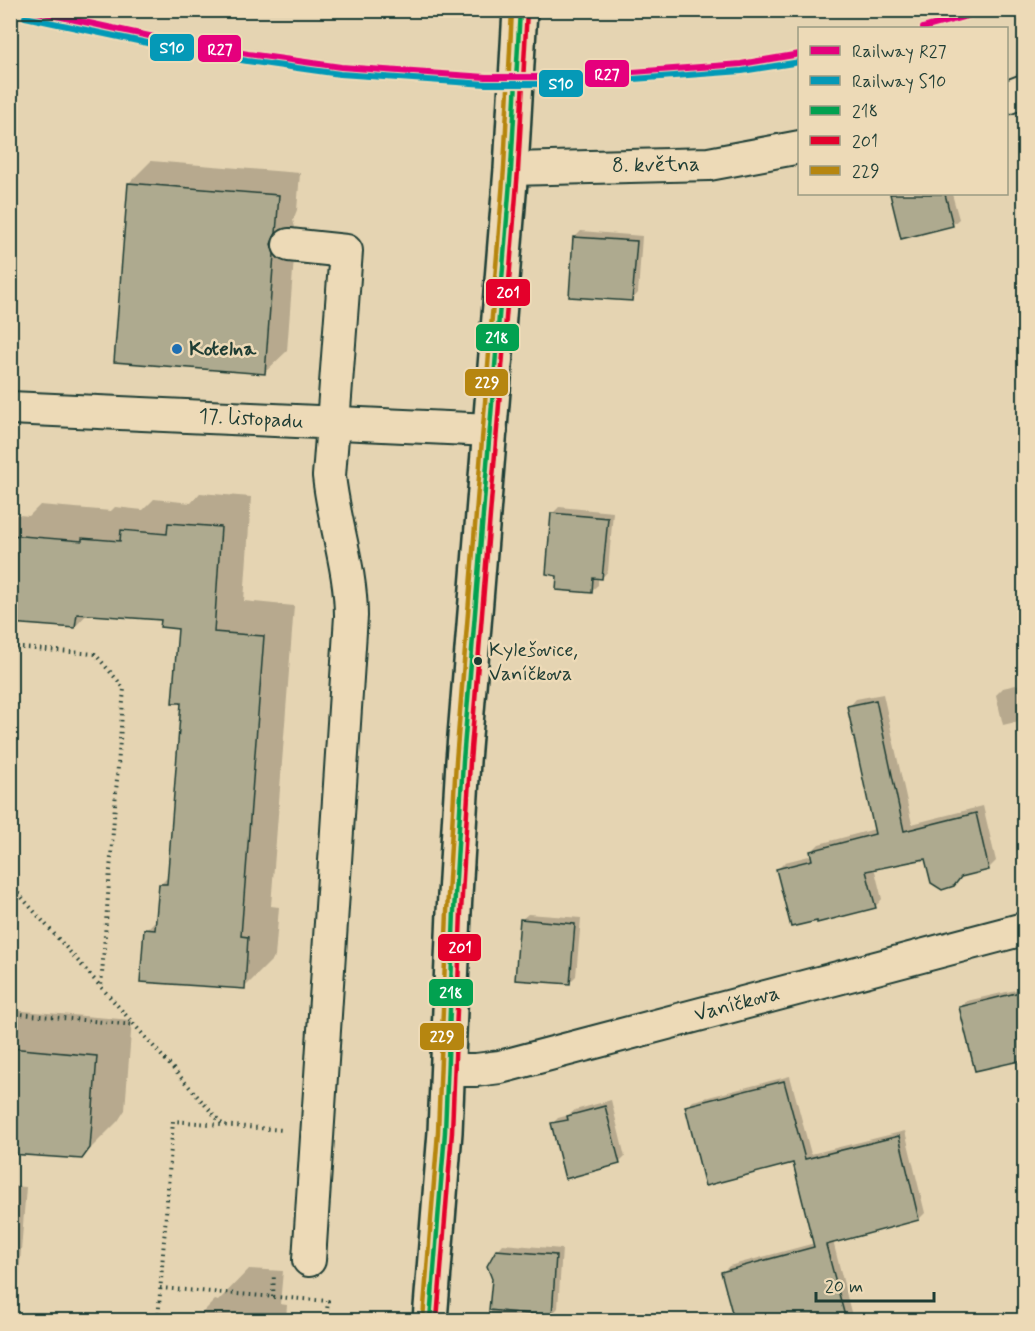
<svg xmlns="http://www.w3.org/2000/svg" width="1035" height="1331" viewBox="0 0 1035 1331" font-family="Mynerve,sans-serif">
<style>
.shadow{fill:#0003}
.building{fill:#aeaa8f;stroke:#1f3d34;stroke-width:1.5}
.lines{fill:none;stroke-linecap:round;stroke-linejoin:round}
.street-casing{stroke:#1f3d34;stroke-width:36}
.secondary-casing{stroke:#1f3d34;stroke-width:38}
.path{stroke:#1f3d34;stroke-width:4;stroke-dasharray:1.5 4.5;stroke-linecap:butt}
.street{stroke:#eddab7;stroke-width:32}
.secondary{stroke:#eddab7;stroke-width:33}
.bus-1-casing{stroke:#eddab7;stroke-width:9}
.bus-2-casing{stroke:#eddab7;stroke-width:9}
.bus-3-casing{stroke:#eddab7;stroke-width:9}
.bus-1{stroke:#02a150;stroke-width:4.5}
.bus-2{stroke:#e4002b;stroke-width:4.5}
.bus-3{stroke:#b68610;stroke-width:4.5}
.rail-1-casing{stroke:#eddab7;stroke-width:10}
.rail-2-casing{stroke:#eddab7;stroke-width:10}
.rail-1{stroke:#e5007d;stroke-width:6}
.rail-2{stroke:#0599b7;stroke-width:6}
.poi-dot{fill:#1f6fb2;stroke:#eddab7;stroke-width:2}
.bus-dot{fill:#1f3d34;stroke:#eddab7;stroke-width:2}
.labels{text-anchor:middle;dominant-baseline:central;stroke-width:5;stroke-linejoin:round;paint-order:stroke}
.bus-label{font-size:20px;fill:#1f3d34;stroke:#eddab7;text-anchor:start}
.street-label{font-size:21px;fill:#1f3d34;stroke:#eddab7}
.poi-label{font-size:21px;font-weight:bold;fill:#1f3d34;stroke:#eddab7;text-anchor:start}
.line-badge{stroke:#eddab7;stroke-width:2}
.badge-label{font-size:16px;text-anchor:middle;font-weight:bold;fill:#fff}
</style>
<rect width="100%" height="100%" fill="#e5d4b2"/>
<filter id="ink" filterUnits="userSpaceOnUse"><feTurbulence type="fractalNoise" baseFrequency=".0167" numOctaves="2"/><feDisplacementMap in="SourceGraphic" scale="12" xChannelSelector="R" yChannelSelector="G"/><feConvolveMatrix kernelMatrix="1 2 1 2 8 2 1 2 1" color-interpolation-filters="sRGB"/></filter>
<g filter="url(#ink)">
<path class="shadow" d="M151,161L300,173L297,210L293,220L296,231L287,351L264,373L129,183Z
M892,194H952L959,219L952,225L902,237Z
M581,231L642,236L638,293L632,300L575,237Z
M200,493L251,497L244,601L294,606L271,906L279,907L275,957L244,988L146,930L157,919L160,885L170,875L183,702L180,628L162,619L88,613L75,627L10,622V514L29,516L40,505L111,511L115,507L143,510L154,499L191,503Z
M559,507L613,512L608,571L602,578L598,577V585L591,591L559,575L553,513Z
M1024,683V720L1003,725L996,695L1003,688Z
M883,694L912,824L983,806L996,861L988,869L926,857L874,867L882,899L875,907L777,870L785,862L813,855L812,851L819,844L875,829L849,707L856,699Z
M528,914L581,918L576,976L570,982L521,920Z
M1024,988V1058L976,1070L960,1007L967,1001Z
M11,1010L132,1020L125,1110L118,1121L82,1157L10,1152Z
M790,1076L811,1154L905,1131L925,1213L919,1219L833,1241L853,1320H735L723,1272L729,1266L815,1243L794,1161L687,1107L693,1101Z
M611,1100L625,1157L619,1163L552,1124L558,1118L569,1115L575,1110Z
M10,1186L26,1187L18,1289L10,1296Z
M503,1244L562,1249L558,1308L552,1314L532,1312V1320H490L497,1251Z
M249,1269L283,1271L280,1304L287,1305L286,1320H195L215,1300L218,1301Z"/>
<path class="building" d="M128,183L279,195L276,233L271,244L274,254L265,374L114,362Z
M890,194H945L953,226L901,239Z
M573,237L637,241L632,301L569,297Z
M551,513L608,518L602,579L593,578L592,593L556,590L557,576L546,574Z
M168,523L221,527L214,632L264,636L241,936L248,937L245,989L140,982L144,929L155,930L159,884H167L181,703H172L178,629L160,627L161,620L77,614L75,628L10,623V535L82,541V538L120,541L121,530L167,534Z
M876,700L904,831L976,813L989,870L961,877L954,886L942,890L931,883L925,859L866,871L876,908L817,923V921L791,927L776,869L812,860L810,851L875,834L847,706Z
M520,919L575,924L570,984L515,980Z
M1024,991V1060L975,1071L959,1007Z
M10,1048L97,1056L90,1148L82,1159L10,1154Z
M784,1081L805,1159L899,1136L919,1220L826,1245L846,1320H734L721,1272L814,1247L793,1163L705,1186L685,1106Z
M605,1106L620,1164L565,1179L551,1123L568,1120L567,1116Z
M496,1250L556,1255L552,1316L489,1310L492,1279L487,1266Z"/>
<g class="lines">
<g class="street-casing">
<path id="street" d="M1006,98L1024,91
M511,169L709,164L800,147
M289,245L346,251L329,476C334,523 351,569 351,616L309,1260
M10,408L491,430
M448,1070H476L500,1067L1024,929"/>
</g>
<g class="secondary-casing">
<path id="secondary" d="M430,1320L445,1132L454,912L463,761L511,169L520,10"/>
</g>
<path class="path" d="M10,647L95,654L124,688L101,987
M10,884L222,1124
M10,1013L134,1025
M160,1288L328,1301L326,1320
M273,1297L274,1273
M158,1320L173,1121L283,1130"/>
<use href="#street" class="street"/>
<use href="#secondary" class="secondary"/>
<g class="bus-1-casing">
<path id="bus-1" d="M430,1320L445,1132L454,912L463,761L511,169L520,10"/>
</g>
<g class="bus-2-casing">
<path id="bus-2" d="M437,1320L452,1132L461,912L470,762L518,170L527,10"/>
</g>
<g class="bus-3-casing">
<path id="bus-3" d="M423,1319L438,1132L447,912L456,761L504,168L512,10"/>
</g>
<use href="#bus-1" class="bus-1"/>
<use href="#bus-2" class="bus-2"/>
<use href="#bus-3" class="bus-3"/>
<g class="rail-1-casing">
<path id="rail-1" d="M29,10L154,37L248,54L341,67L486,77H552L619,73L741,64L800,54
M923,28L988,10"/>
</g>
<g class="rail-2-casing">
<path id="rail-2" d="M25,17L152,44L247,61L340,74L486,84H552L620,80L742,71L800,62"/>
</g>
<use href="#rail-1" class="rail-1"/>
<use href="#rail-2" class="rail-2"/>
</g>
</g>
<circle class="poi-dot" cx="177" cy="349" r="6"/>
<circle class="bus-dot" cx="478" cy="661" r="5"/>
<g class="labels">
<g class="bus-label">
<text x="489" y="650">Kylešovice,<tspan x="489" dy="24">Vaníčkova</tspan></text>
</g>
<g class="street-label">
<text transform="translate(656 165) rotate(-1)">8. května</text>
<text transform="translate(251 419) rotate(3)">17. listopadu</text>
<text transform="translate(737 1004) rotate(-15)">Vaníčkova</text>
</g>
<g class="poi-label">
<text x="189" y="349">Kotelna</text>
</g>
</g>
<g class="line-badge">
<rect x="149" y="33" width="46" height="29" rx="6" fill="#0599b7"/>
<rect x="197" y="34" width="45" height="29" rx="6" fill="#e5007d"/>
<rect x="584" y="59" width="46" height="29" rx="6" fill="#e5007d"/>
<rect x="538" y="69" width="46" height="29" rx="6" fill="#0599b7"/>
<rect x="485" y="278" width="46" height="29" rx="6" fill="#e4002b"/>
<rect x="475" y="323" width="45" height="29" rx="6" fill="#02a150"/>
<rect x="464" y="368" width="45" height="29" rx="6" fill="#b68610"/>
<rect x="437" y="933" width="45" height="29" rx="6" fill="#e4002b"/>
<rect x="428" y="978" width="46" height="29" rx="6" fill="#02a150"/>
<rect x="419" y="1022" width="46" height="29" rx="6" fill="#b68610"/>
</g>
<g class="badge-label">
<text x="172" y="53">S10</text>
<text x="220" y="55">R27</text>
<text x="607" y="80">R27</text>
<text x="561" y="89">S10</text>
<text x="508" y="298">201</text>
<text x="497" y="343">218</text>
<text x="487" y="388">229</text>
<text x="460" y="953">201</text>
<text x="451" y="998">218</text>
<text x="442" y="1042">229</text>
</g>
<rect width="1035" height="1331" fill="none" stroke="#eddab7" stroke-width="36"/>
<rect x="18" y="18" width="999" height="1295" fill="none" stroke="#1f3d34" stroke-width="2" filter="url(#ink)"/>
<rect x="798" y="27" width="210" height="168" fill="#eddab7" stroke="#9b9b83" stroke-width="1.5"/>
<rect x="810" y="46" width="30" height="9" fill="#e5007d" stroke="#9b9b83" stroke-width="1.5"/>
<text x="852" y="57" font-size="18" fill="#1f3d34">Railway R27</text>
<rect x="810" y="76" width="30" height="9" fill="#0599b7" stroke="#9b9b83" stroke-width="1.5"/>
<text x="852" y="87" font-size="18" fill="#1f3d34">Railway S10</text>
<rect x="810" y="106" width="30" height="9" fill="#02a150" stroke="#9b9b83" stroke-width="1.5"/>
<text x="852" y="117" font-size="18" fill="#1f3d34">218</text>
<rect x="810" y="136" width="30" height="9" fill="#e4002b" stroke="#9b9b83" stroke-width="1.5"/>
<text x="852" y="147" font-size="18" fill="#1f3d34">201</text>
<rect x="810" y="166" width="30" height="9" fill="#b68610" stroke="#9b9b83" stroke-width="1.5"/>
<text x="852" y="177" font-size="18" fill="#1f3d34">229</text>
<path d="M816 1292v9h118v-9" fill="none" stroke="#1f3d34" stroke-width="3"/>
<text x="825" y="1292" font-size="18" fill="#1f3d34" stroke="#eddab7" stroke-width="4.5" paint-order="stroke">20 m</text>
</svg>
